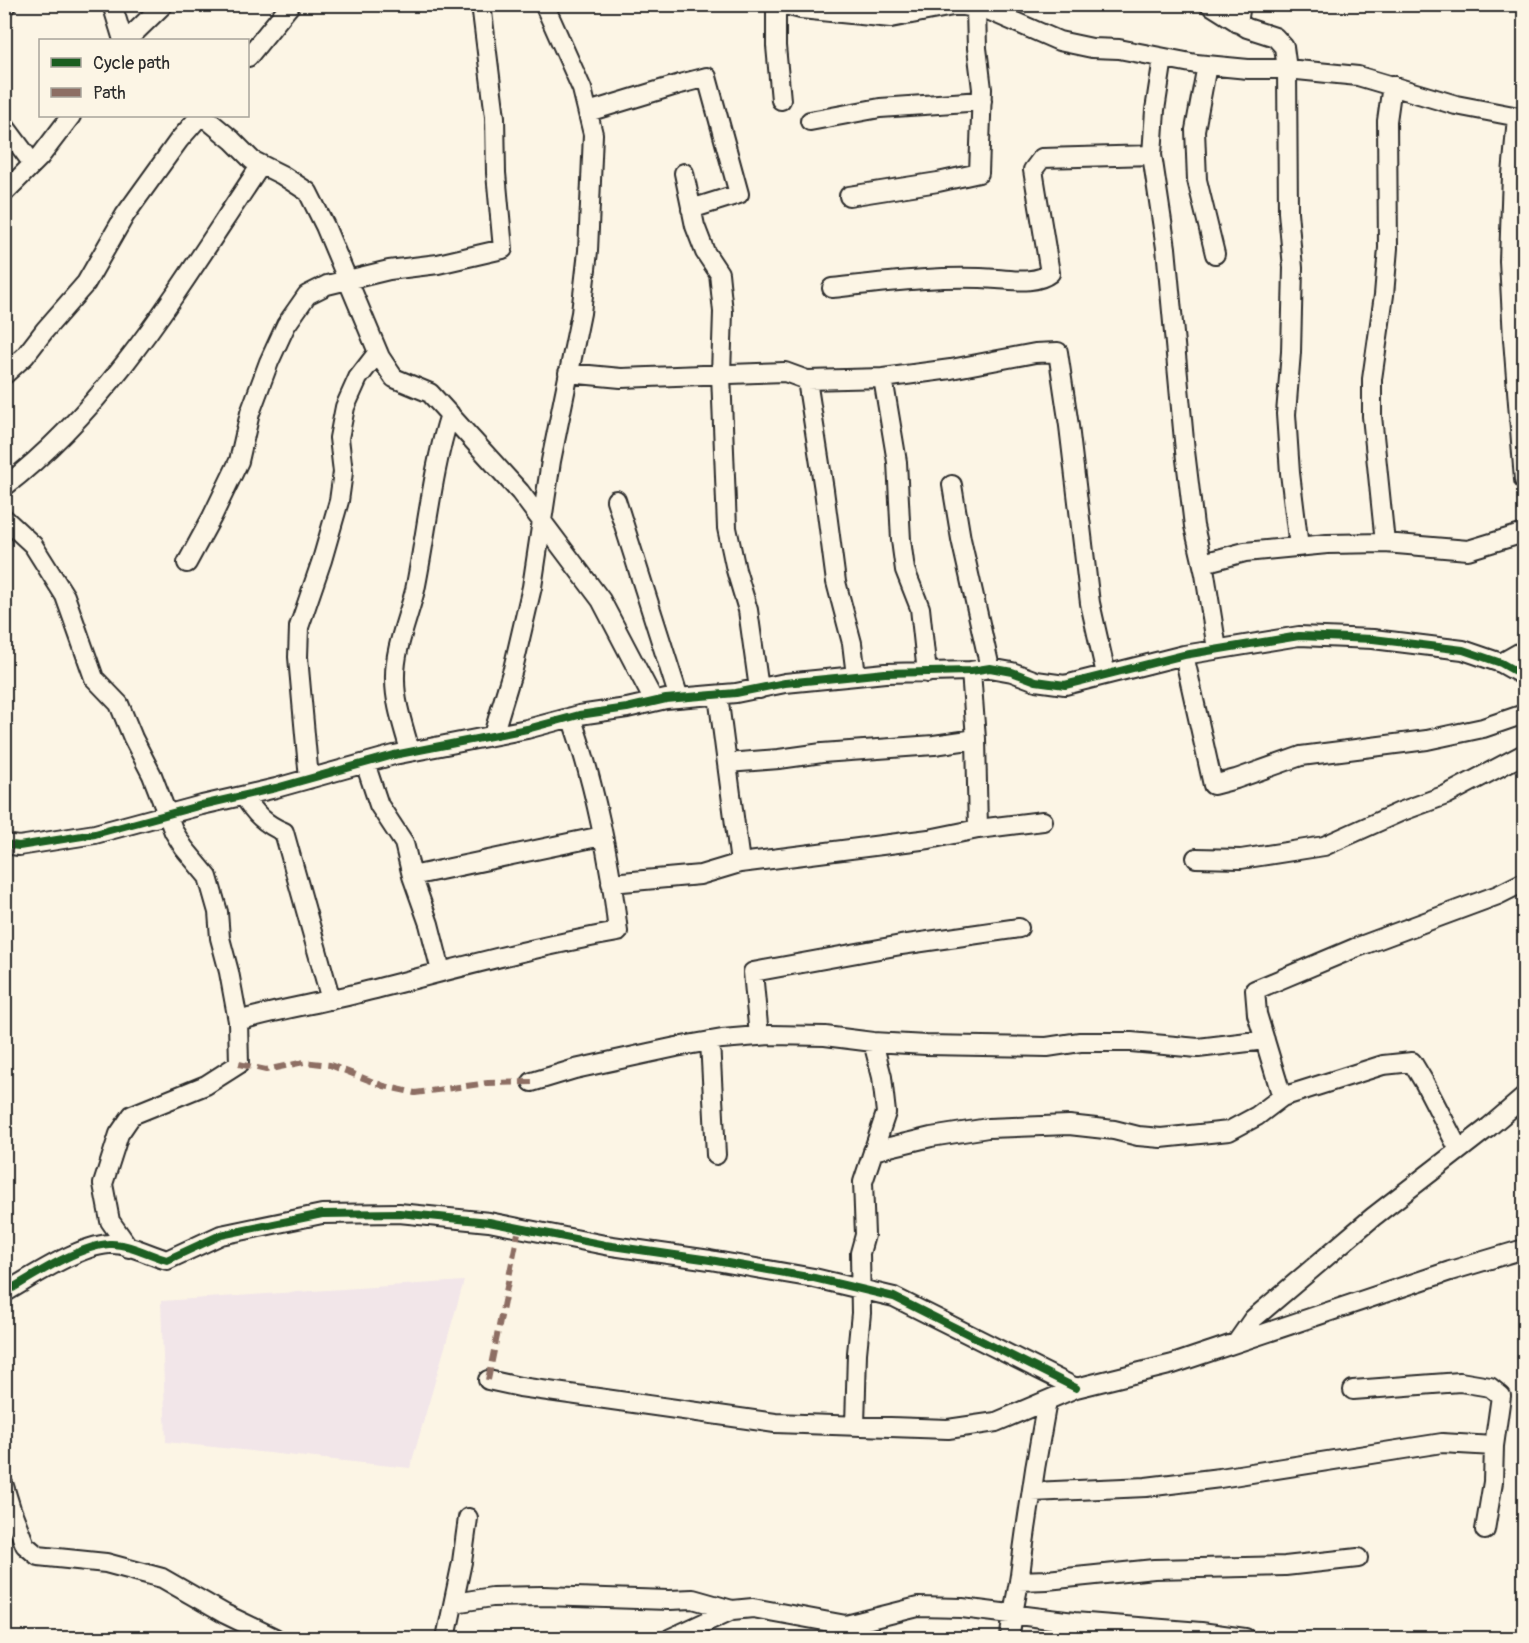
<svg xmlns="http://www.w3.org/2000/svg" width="1529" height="1643" viewBox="0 0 1529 1643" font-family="Pangolin,sans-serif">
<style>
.built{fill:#f2e6e9}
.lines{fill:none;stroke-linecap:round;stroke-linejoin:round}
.street-casing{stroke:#2b2b2b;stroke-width:22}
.street{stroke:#fcf5e5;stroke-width:18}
.quiet{stroke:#8d6e63;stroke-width:6;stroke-dasharray:12 6;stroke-linecap:butt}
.cycleway-casing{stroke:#fcf5e5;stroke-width:11}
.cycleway{stroke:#1b5e20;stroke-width:8}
</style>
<rect width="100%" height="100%" fill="#fcf5e5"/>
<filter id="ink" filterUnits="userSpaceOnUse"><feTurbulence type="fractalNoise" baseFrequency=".0167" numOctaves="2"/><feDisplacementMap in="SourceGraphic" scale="12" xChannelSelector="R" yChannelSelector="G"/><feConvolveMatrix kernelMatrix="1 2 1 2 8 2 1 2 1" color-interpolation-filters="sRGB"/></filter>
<g filter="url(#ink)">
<path class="built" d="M464,1281L410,1468L166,1442L161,1301Z"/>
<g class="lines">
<g class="street-casing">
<path id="street" d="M112,4L123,40
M776,4V46L781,100
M782,4L801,9L891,18L958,5L990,11L1059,41L1092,48L1119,49L1196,64L1248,69H1287L1358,76L1456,105L1524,118
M1209,4L1247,28L1275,37L1284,47L1287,69L1288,212L1293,268L1291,352L1286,414L1290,473L1299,547
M4,7L7,4
M1238,23L1241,4
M127,40L164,4
M248,57L291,4
M1163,58L1155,110L1152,155L1166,248L1185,451L1194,526L1205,574L1217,649
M1207,65L1195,130L1197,180L1215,254
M588,112L680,84L707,77L739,194L691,209
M203,116L232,140L252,160L282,175L308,192L325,226L380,357L394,378L430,393L520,492L601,600L654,701
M1517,117L1512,175L1509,261L1513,339L1524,480
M810,121L880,108L982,101
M4,125L33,164
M684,173L695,226L705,252L719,273L723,312L721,374L727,528L736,570L748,610L759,689
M4,193L39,158L71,116
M849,196L938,182L979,173L982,89L977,48L976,9
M832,288C887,282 942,275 997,279C1014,280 1036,284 1050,273L1033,170L1042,158L1152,155
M568,373L621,378L785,372L807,380L883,378L951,369L1035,353L1058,352L1069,426L1090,603L1106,674
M4,375L25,356L45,330L86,283L125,215L179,140L200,116
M883,378L897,462L901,540L905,570L920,608L927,673
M807,380L824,490L836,582L852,643L856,676
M952,485L961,539L990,668
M4,487C115,401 184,279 261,165
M616,500L679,698
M4,518L33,545L65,596L94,678L119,704L133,738L152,775L174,832L184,848L208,877L218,912L220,938L229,972L238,1021L239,1064L206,1085L132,1115L119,1134L103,1184L110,1221L129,1248
M1385,543L1372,416V379L1384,295L1388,248L1387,121L1392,85
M187,563L212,517L239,461L250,413L269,362L286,325L307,295L327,285L389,270L438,264L503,249L496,173L495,117L481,4
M1203,563L1245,552L1327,544L1385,543L1468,550L1524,533
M1184,655L1213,785L1236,779L1301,756L1427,740L1483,728L1524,714
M1501,663L1524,650
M971,671L976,739L978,829
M718,695L740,863
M493,735L513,669L532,587L551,461L581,313L588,251L593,134L582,89L544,4
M410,751C404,728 395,704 395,680C394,649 408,619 415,590C427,531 432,471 450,414
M365,763L379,805L404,843L412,876L429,924L441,971
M727,763L779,759L822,753L934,745L976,739
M309,779L298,657L299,627L322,560L339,501L343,472L339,438L345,407L358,378L378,352
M244,796C255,814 265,824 284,832L331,1000
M4,844L19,846L95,834L202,805L276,788L394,755L527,729L579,715L627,708L666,699L736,693L785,683L856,676L885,673L971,671L990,668L1012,672L1036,681L1065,685L1184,655L1299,636L1373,639L1463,650L1501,663L1524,676
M1196,858L1241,859L1324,846L1400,812L1446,795L1524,754
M412,876L602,836
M611,883L700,875L740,863L929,839L978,829L1043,821
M238,1021C279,1009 321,1003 363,992C448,971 531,947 618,932C611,864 594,781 571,717
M759,1036L753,972L901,945L1019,928
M710,1041L716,1155
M532,1082L575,1069L676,1047L722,1039L770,1035L825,1036L873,1042L926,1045L1047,1047L1080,1042H1131L1198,1048L1265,1040
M1282,1097L1257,1014L1255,990L1355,948L1498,895L1524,882
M873,1151L931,1137L988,1128L1069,1125L1114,1130L1138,1136L1161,1138L1229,1131L1257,1116L1282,1097L1383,1065L1412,1062L1424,1082L1459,1150
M4,1293C32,1277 78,1246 109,1244C128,1243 149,1255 167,1260L221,1235L322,1214L399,1213L489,1222L605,1245L710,1260L814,1278L894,1297L1076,1388
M1237,1342L1253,1319L1373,1217L1489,1127L1524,1097
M488,1380L520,1387L775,1423L948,1429L996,1422L1076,1388L1173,1364L1450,1271L1524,1249
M1353,1390L1460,1382L1490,1387L1501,1396L1494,1446L1493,1482L1485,1530
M855,1425L857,1353L861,1313L860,1253L865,1235L863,1182L886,1113L882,1077L873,1042
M4,1486L11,1509L25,1545L38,1556L106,1563L162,1578L225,1614L275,1638
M1032,1492L1146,1487L1220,1478L1442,1443L1494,1446
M1019,1581L1047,1580L1154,1569L1285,1566L1358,1558
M454,1603L492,1597L543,1596L669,1600L693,1599L732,1610
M446,1638L462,1562L468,1518
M671,1638L732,1610L753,1608L846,1625L918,1607L962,1608L1074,1622L1201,1632L1245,1638
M1010,1638C1011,1616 1017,1597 1020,1575C1027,1517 1036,1459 1047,1401"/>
</g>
<use href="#street" class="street"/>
<path class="quiet" d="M239,1064L266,1070L304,1062L330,1065L384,1086L415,1093L488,1083L532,1082
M488,1380L519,1228"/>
<g class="cycleway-casing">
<path id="cycleway" d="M4,844L19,846L95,834L202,805L276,788L394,755L527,729L579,715L627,708L666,699L736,693L785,683L856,676L885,673L971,671L990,668L1012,672L1036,681L1065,685L1184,655L1299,636L1373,639L1463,650L1501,663L1524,676
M4,1293C32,1277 78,1246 109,1244C128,1243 149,1255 167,1260L221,1235L322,1214L399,1213L489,1222L605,1245L710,1260L814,1278L894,1297L1076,1388"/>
</g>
<use href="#cycleway" class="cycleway"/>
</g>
</g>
<rect width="1529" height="1643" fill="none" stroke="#fcf5e5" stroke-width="24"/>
<rect x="12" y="12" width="1505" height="1619" fill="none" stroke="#2b2b2b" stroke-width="2" filter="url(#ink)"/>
<rect x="39" y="39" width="210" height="78" fill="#fcf5e5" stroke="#a8a49b" stroke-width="1.5"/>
<rect x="51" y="58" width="30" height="9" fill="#1b5e20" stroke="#a8a49b" stroke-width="1.5"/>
<text x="93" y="69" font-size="18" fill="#2b2b2b">Cycle path</text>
<rect x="51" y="88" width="30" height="9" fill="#8d6e63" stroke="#a8a49b" stroke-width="1.5"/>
<text x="93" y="99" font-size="18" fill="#2b2b2b">Path</text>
</svg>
